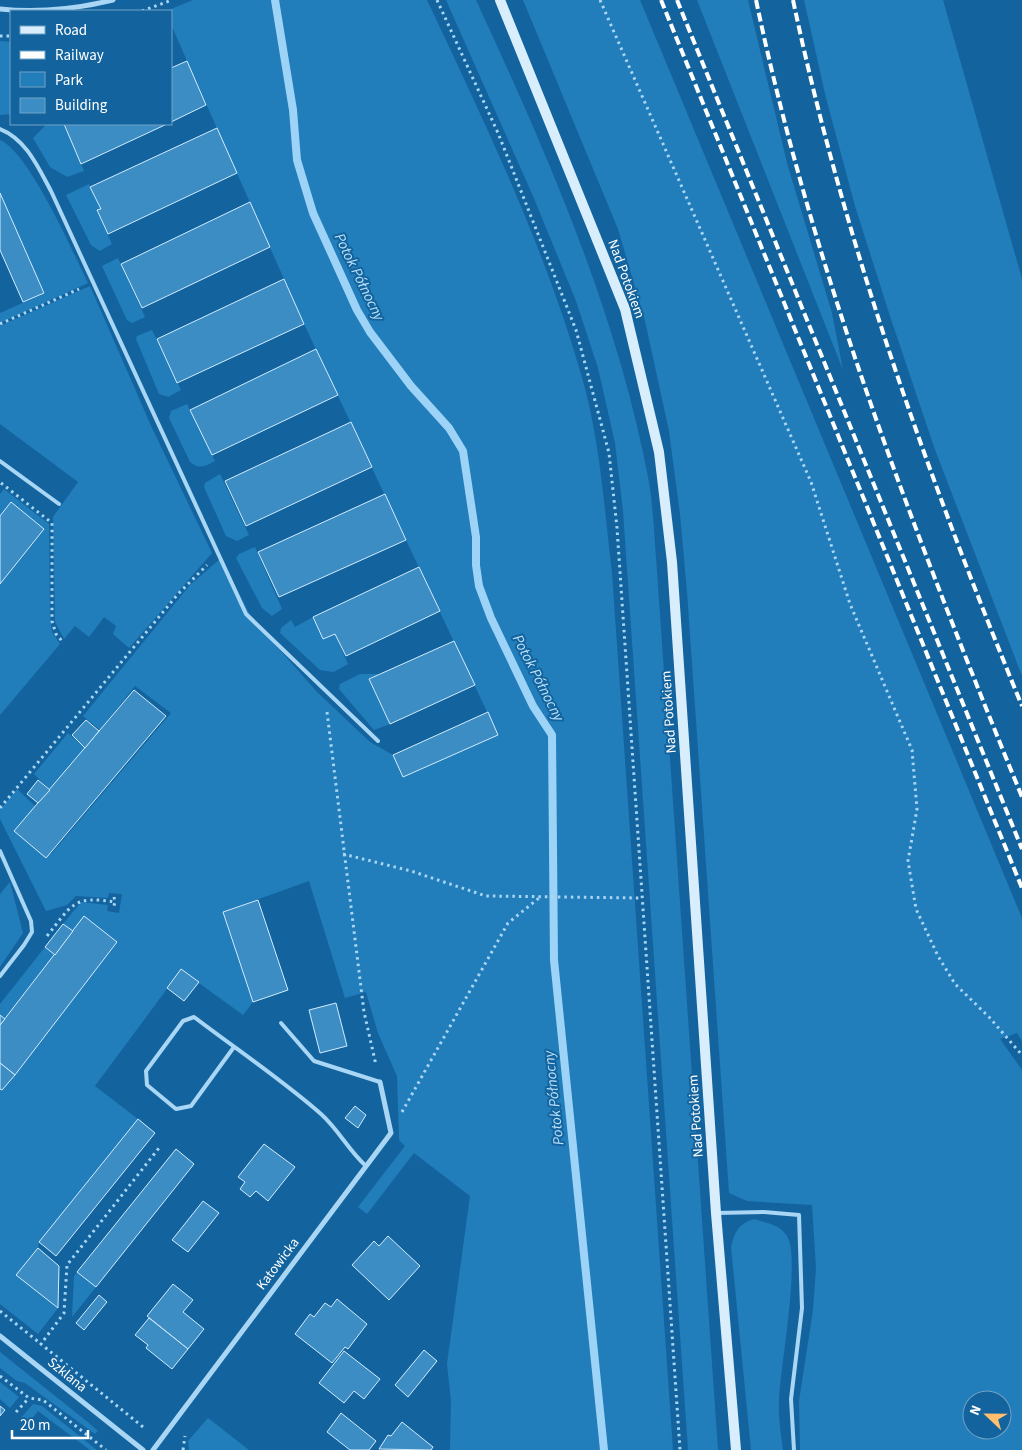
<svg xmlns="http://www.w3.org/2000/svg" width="1022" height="1450" font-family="'Source Sans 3',sans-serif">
<rect width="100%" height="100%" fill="#13649e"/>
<g fill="#227dbb" fill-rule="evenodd">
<path d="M193 0H427C484 121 544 245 581 374 600 438 604 507 612 573L673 1450H450L451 1401 447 1364 470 1196 414 1153 367 1214 358 1207 405 1146 399 1140 397 1076 378 1033 366 992 345 998 309 881 223 912 253 1002 243 1015 181 970 95 1086 138 1119 39 1243 38 1248 59 1266 58 1308 38 1334 0 1304V1063L15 1074 117 942 73 931 63 924 81 902 108 905 107 911 119 913 122 894 109 893 108 898 76 896 67 905 46 911 0 819V810L17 789 35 806 18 827 51 854 171 713 135 686 100 730 83 716 190 585 221 558 251 617 317 692 370 742 393 755 403 777 498 735 304 324 187 61 171 24V11H166Z"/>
<path d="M446 0H476C548 156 617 312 649 482 653 506 654 532 656 557L718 1450H688L623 511 615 443 598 368 576 301 533 196Z"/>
<path d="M523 0H640L1022 918V1041L1017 1033 1000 1039 1022 1070V1450H800L799 1401 813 1310 816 1268 812 1205 747 1201 729 1193 687 592 680 514 669 431 645 321 618 229ZM972 1400H1002V1430H972Z"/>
<polygon points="697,0 748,0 787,163 832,313 843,370"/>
<polygon points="804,0 943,0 1022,279 1022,676 934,447 889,313 855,206 826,98"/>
<polygon points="0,41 11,42 11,114 0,115"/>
<polygon points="47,124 64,124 84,171 67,177 50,167 33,138"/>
<path d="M0 140C29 152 73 252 88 283L0 323V313L45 293 0 206Z"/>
<polygon points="89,184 101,209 97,211 112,244 100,251 91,245 66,195"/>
<polygon points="118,258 145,317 132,323 127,320 102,266"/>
<polygon points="90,286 152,428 212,553 129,648 113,634 116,626 104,617 89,637 75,626 64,639 55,622 53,517 78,482 0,424 0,326"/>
<polygon points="152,330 181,390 168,397 159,394 136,339 137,336"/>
<path d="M187 404 215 461C206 466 199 470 190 462L169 418 171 411Z"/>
<polygon points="220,474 249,535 237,541 226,536 204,487 205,483"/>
<polygon points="4,489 49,524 50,614 52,632 60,644 0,715 0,494"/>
<polygon points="255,547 282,609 272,616 262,608 236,558 239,554"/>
<polygon points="313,617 323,639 335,634 348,664 334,672 320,670 280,633 281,628 291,620 295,627"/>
<polygon points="360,674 380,674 369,680 390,724 374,730 339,689 340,684"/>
<polygon points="68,733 85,748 50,790 34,774"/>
<polygon points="10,882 23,933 0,967 0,894"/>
<polygon points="45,947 55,955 5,1019 0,1015 0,1004"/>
<path d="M754 1219C765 1223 780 1224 787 1236 801 1259 780 1368 779 1400 778 1417 781 1434 783 1450H751L731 1247C735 1232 738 1224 754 1219Z"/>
<polygon points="77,1272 96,1287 72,1317 74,1276"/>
<polygon points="0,1352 89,1423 98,1431 95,1434 25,1383 17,1381 0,1368"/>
<polygon points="0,1382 19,1397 10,1408 0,1399"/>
<polygon points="33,1404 42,1406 97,1450 90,1450 38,1411 28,1424 20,1419"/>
<polygon points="208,1418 249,1450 189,1450 188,1441"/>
</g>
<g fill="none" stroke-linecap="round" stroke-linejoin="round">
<polyline stroke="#9cd3f7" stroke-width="8" points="275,0 293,110 297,160 313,213 357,310 370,332 411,386 449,428 463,451 476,537 476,565 479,586 491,618 533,706 552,735 554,960 604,1450"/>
</g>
<g fill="#3c8dc4" stroke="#d2ecfd">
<polygon points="187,61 206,105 171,122 171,68"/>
<polygon points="64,124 167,124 81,164"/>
<polygon points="217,128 237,173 108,234 97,210 101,209 90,187"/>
<polygon points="0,193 44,293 23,302 0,250"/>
<polygon points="250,202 270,247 142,308 121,264"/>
<polygon points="284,279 304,324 177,383 157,339"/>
<polygon points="316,349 338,395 212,455 190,410"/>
<polygon points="351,422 372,467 246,526 225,481"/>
<polygon points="385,494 406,540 279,597 258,552"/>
<polygon points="11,502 44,529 0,584 0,516"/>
<polygon points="419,567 440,611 346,656 335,634 323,639 313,617"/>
<polygon points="454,641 475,685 390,724 369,679"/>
<polygon points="134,690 166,716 46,858 14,831"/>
<polygon points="488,712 498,735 403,777 393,755"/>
<polygon points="86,720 99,731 85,748 72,735"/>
<polygon points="38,780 50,790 38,803 27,794"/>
<polygon points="258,900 288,990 253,1002 223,912"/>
<polygon points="84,916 117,942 15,1075 0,1063 0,1025"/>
<polygon points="63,924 73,931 55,955 45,947"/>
<polygon points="181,969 199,982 184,1001 167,988"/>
<polygon points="336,1003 347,1046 320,1053 309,1010"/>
<polygon points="0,1015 5,1019 0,1025"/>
<polygon points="0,1063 15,1075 2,1090 0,1089"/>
<polygon points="355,1106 366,1115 358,1128 345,1118"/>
<polygon points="138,1119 155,1133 56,1256 39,1242"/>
<polygon points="264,1144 295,1167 268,1201 256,1191 250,1197 240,1189 245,1182 238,1177"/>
<polygon points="176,1149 194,1164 96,1287 77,1272"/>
<polygon points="203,1201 219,1213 188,1252 172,1240"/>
<polygon points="388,1236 420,1266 389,1300 352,1265 374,1241 379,1246"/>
<polygon points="38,1248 59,1266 58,1308 16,1275"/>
<polygon points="173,1284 193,1300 183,1312 204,1329 188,1349 147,1316"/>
<polygon points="99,1295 107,1302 84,1330 76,1323"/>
<polygon points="337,1299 367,1324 348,1349 345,1347 332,1363 295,1334 310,1314 314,1317 325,1303 331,1307"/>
<polygon points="149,1318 188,1349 172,1369 146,1348 148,1345 135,1335"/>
<polygon points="424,1350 437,1361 408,1397 395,1385"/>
<polygon points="344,1351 380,1379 364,1399 354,1391 344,1403 319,1383"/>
<polygon points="0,1406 5,1410 0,1416"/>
<polygon points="341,1413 376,1441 369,1450 350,1450 327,1432"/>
<polygon points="402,1422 433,1447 431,1450 379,1449 388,1435 391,1436"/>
</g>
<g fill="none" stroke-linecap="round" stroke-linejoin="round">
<g stroke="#a9d6f4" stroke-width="3" stroke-dasharray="2.5 4" stroke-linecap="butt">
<polyline points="437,0 498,133 576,330 609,453 617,528 680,1450"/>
<polyline points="600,0 811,482 850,604 912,750 917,809 908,861 916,909 938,956 955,984 989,1017 1022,1055"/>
<polyline points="142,11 172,0"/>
<polyline points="0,36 11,36"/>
<polyline points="0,324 79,289"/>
<polyline points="1,483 52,523 52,621 56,634 62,641"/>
<polyline points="327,712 364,1012 376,1065"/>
<polyline points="0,808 178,594 207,565"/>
<polyline points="343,854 411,871 486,896 641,898"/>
<polyline points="114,897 115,902"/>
<path d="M47 936C72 905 73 895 115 902L113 909"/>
<polyline points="402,1112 508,923 539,898"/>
<polyline points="0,1311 41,1344"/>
<polyline points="0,1376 29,1398 43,1400 106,1450"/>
<polyline points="16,1412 29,1398"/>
<polyline points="143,1427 41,1344 64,1313 67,1265 159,1148"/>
<polyline points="183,1450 185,1436"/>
</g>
<g stroke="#a9d6f4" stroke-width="4">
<path d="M0 129C26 139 38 167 51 191L246 614 378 741"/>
<polyline points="0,461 59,504"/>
<polyline points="0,851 31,921 32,932 24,945 0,976"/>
<polyline points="281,1023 314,1061 380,1082"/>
<path d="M234 1047 191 1106 176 1109 147 1085 146 1071 183 1021 194 1017C236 1049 281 1079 321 1114 338 1129 349 1151 366 1166"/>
<polyline points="716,1213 764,1212 799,1215 802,1308 791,1399 794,1450"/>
</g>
<g stroke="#a9d6f4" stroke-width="5">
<path d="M0 9C38 13 76 9 113 0"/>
<polyline points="0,1336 143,1450"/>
<polyline points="153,1450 391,1133 380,1082"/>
</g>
<polyline stroke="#d9eefd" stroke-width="10" points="500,0 625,309 659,452 672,562 716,1213 736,1450"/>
<g stroke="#fff" stroke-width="4" stroke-dasharray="9 4" stroke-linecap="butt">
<polyline points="661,0 1022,888"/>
<polyline points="677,0 1022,849"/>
<path d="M756 0C814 276 916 537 1022 797"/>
<path d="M793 0C844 242 928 477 1022 706"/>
</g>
</g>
<g text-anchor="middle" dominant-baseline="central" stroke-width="4" stroke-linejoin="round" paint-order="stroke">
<g font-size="14" fill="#fff" stroke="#13649e">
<text transform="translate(626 279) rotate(70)">Nad Potokiem</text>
<text transform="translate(669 712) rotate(-94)">Nad Potokiem</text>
<text transform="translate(696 1116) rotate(-94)">Nad Potokiem</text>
<text transform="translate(278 1264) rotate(-53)">Katowicka</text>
<text transform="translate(67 1375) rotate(39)">Szklana</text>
</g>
<g font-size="15" font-style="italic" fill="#bae1fa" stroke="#13649e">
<text transform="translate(359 277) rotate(64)">Potok Północny</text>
<text transform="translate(538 678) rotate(63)">Potok Północny</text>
<text transform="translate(554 1098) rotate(-96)">Potok Północny</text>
</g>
</g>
<rect x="10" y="10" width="162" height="115" fill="#13649e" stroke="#71a2c5"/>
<rect x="20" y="26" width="25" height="8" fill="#d9eefd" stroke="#71a2c5"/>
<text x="55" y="35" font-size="15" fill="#ffffff">Road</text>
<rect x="20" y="51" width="25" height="8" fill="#ffffff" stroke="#71a2c5"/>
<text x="55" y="60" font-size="15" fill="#ffffff">Railway</text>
<rect x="20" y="72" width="25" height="15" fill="#227dbb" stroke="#71a2c5"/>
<text x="55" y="85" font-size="15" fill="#ffffff">Park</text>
<rect x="20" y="98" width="25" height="15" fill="#3c8dc4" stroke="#71a2c5"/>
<text x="55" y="110" font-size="15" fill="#ffffff">Building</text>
<g transform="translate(987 1415) rotate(292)"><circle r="24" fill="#13649e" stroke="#71a2c5"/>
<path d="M0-4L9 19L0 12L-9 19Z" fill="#ffbf6c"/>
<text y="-8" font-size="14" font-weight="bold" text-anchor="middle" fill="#ffffff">N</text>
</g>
<path d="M12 1430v8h76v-8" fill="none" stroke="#ffffff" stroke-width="2.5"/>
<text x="20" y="1430" font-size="15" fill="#ffffff" stroke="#13649e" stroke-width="4" paint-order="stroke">20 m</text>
</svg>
